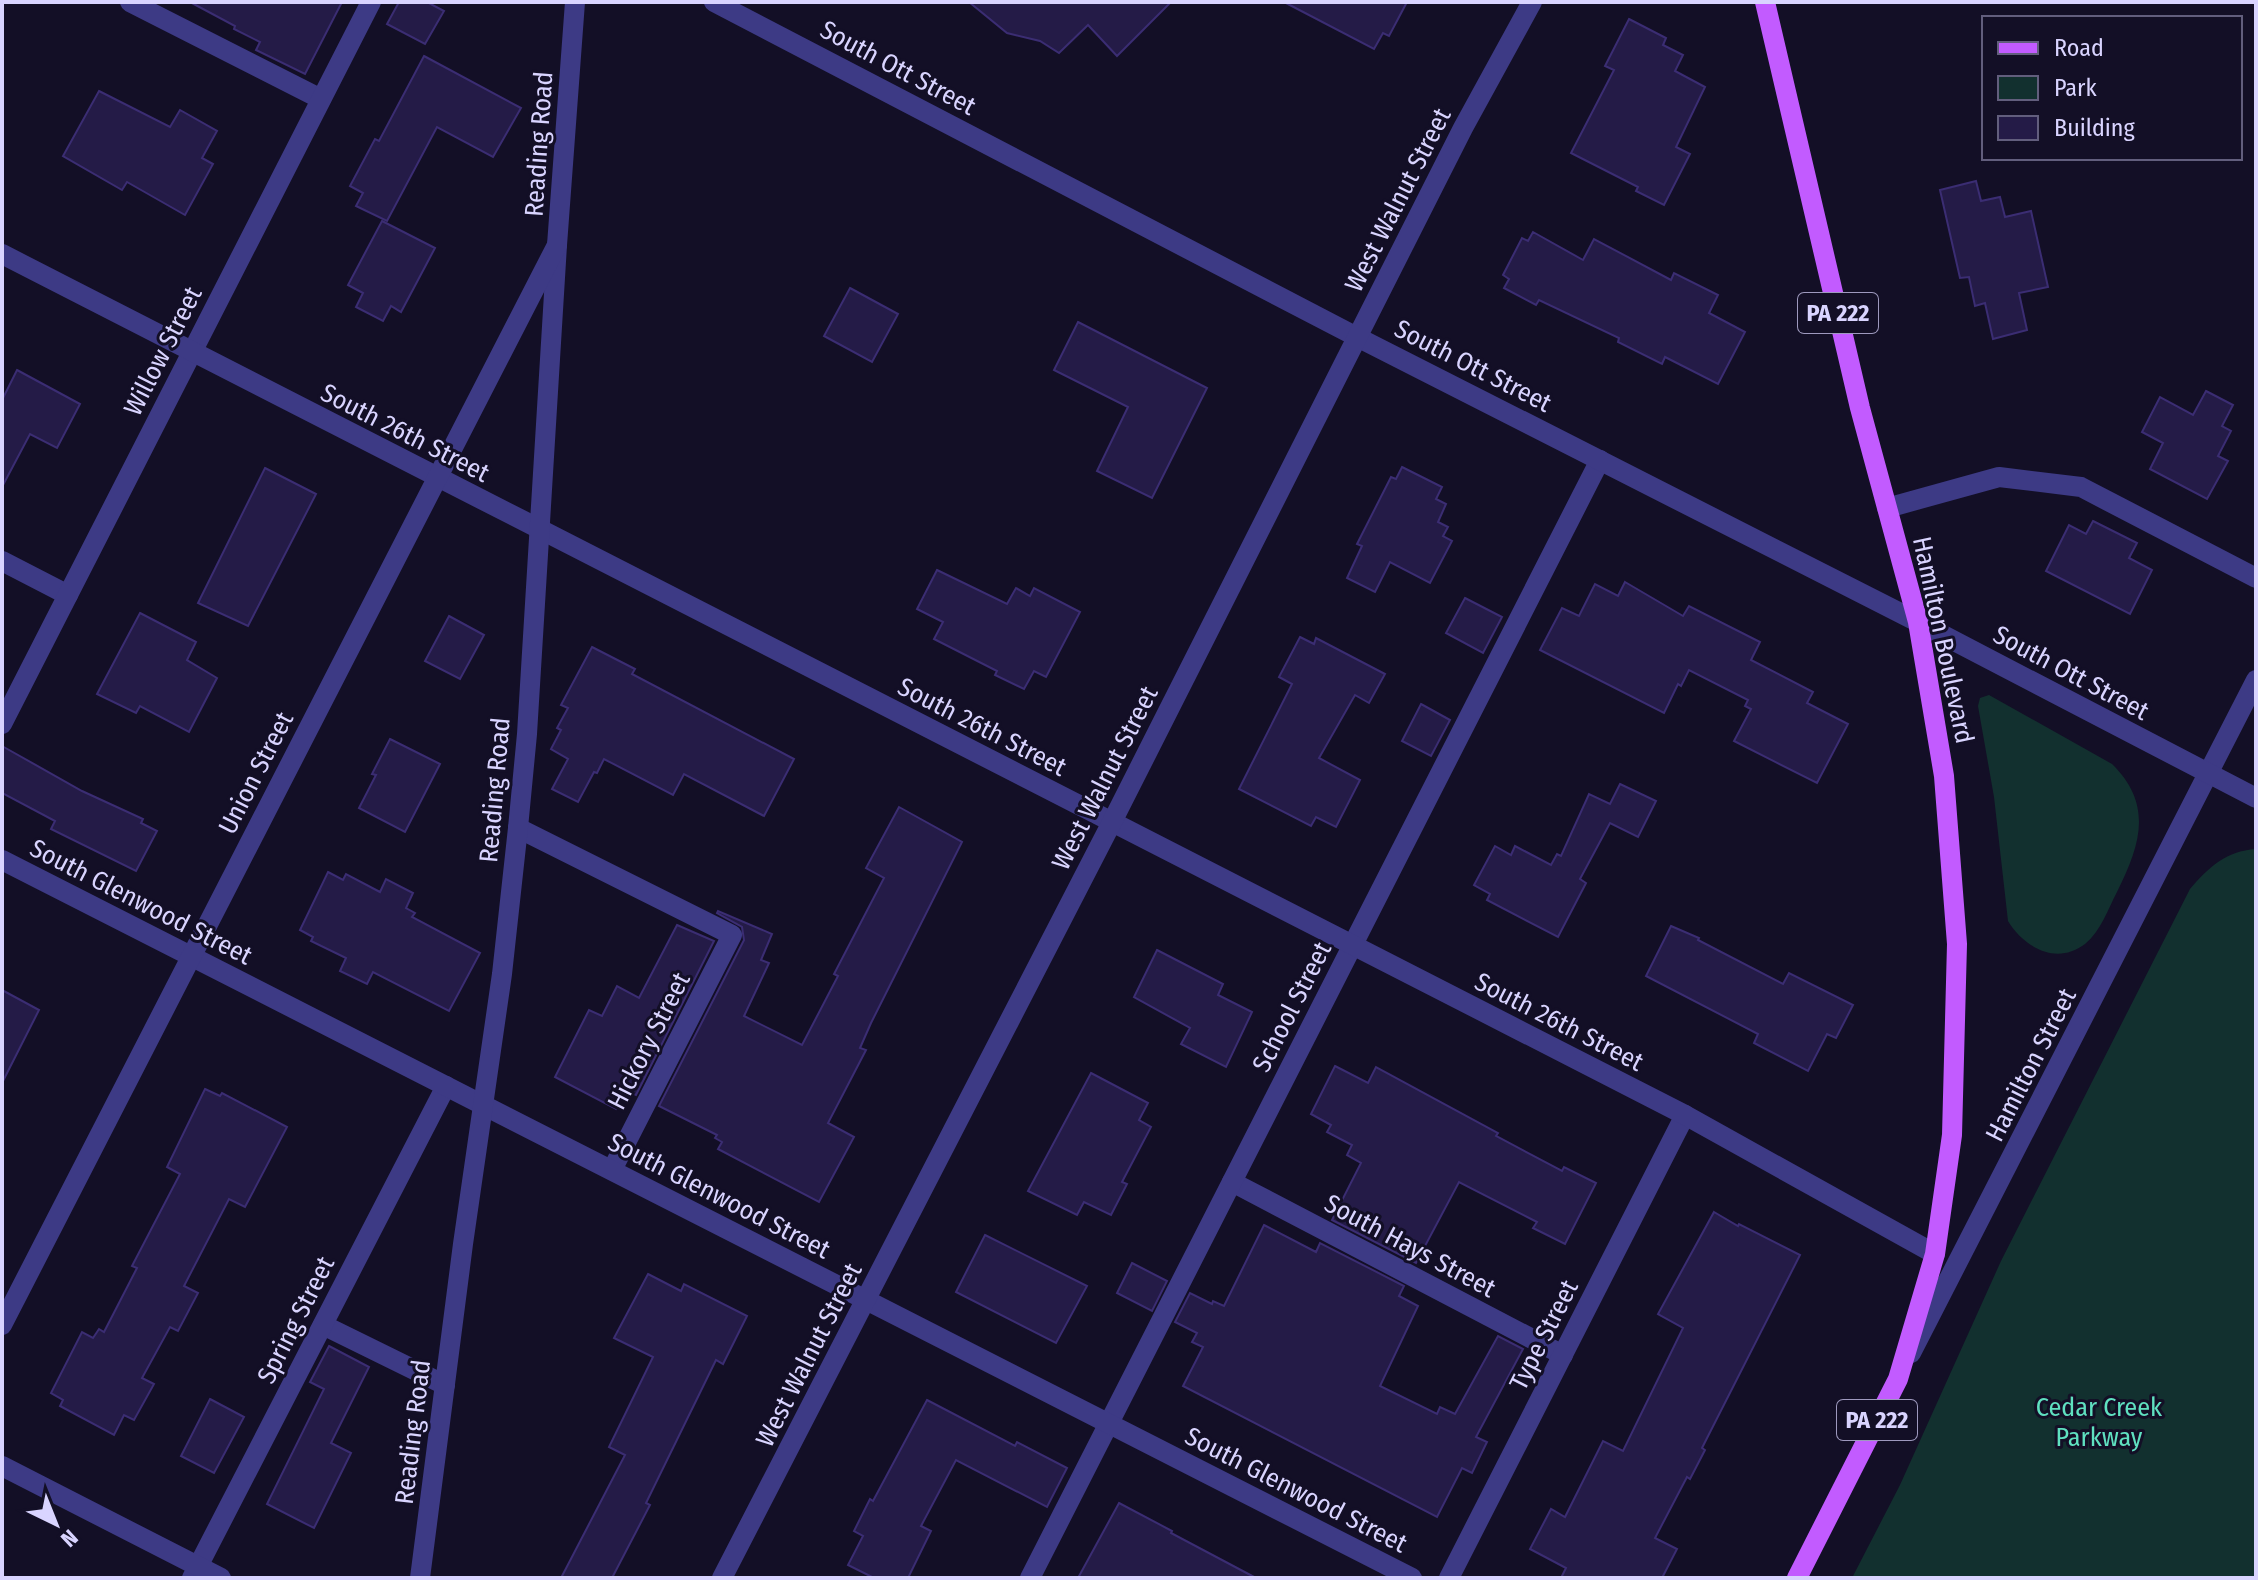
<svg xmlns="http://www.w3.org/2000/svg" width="2258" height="1580" font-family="'Fira Sans Condensed',sans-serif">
<rect width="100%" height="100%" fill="#130f26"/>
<g fill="#12302f">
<path d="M1989 695 2112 764C2154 805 2140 846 2117 892 2108 909 2101 931 2085 944 2056 966 2024 947 2008 921L1994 797 1978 706 1980 698Z"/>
<path d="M2256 849V1578H1852L1900 1485 2001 1261 2190 889C2209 867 2226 851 2256 849Z"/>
</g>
<g fill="#241b47" stroke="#3b2d73" stroke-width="2">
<polygon points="190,2 342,2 305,74 256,50 260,42 234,29 235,26"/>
<polygon points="399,2 427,2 444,11 425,44 387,24"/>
<polygon points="969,2 1171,2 1117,56 1088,25 1059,53 1040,41 1007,33"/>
<polygon points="1284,2 1407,2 1389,36 1383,33 1374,49"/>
<polygon points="1629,19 1666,38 1663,45 1683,55 1675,71 1705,87 1676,147 1690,154 1664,205 1636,191 1638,187 1571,153 1614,70 1605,66"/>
<polygon points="424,56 521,108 493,157 437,127 387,221 356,206 363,193 350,186 375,139 379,141"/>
<polygon points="99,91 170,127 180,110 217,131 202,158 213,164 185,215 127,182 122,190 63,156"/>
<polygon points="1976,181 1981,201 2000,197 2005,217 2031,211 2048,287 2019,293 2027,330 1993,339 1985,303 1975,306 1969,277 1960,278 1940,190"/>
<polygon points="382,221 435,248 401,312 391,306 383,321 356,307 363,293 348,285"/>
<polygon points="1533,232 1583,260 1594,239 1671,280 1674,273 1718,295 1709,313 1745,332 1718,384 1665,357 1662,364 1618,342 1619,338 1539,300 1536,305 1504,288 1509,279 1503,275 1522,238 1528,241"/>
<polygon points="850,288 898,314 872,362 824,336"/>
<polygon points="1078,322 1207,388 1152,498 1097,471 1128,407 1054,370"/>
<polygon points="17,370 80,404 57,448 30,434 2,487 2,400"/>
<polygon points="2206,391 2233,405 2222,426 2231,431 2218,456 2228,461 2207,499 2150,469 2163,443 2142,432 2160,397 2193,415"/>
<polygon points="1402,467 1442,487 1436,499 1446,504 1438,522 1448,527 1443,536 1452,541 1430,583 1390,562 1375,592 1347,578 1362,546 1357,544 1391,477 1396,479"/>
<polygon points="265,468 316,494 248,626 198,603"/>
<polygon points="2093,521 2137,543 2129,558 2152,570 2130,614 2046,571 2069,525 2086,534"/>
<polygon points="937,570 1007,604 1016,588 1030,596 1034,588 1080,612 1046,677 1034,671 1024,689 995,675 997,671 934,639 943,622 917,609"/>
<polygon points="1625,582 1683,616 1689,606 1760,642 1751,660 1813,692 1807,703 1848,724 1817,783 1734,741 1751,709 1745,706 1748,700 1689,670 1681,686 1678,684 1664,713 1540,650 1562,608 1579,616 1595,584 1618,596"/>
<polygon points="1465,598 1502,617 1483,653 1446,633"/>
<polygon points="140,613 196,642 187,660 217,678 189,732 140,706 136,713 97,694"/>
<polygon points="449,616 484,635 460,679 425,661"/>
<polygon points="1300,637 1314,644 1316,638 1385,674 1369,703 1355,695 1319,758 1360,780 1336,827 1316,817 1311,826 1239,789 1292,684 1279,677"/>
<polygon points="592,647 635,669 632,674 794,759 764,816 684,774 673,795 604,759 597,773 594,772 578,802 552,789 568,759 551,749 561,730 557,728 568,708 561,705"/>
<polygon points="1421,704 1450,720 1431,756 1402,741"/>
<polygon points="390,739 440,764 405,832 359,808 376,775 372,774"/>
<polygon points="2,746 82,791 143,819 141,823 157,831 136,871 51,829 55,821 2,793"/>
<polygon points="1620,784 1656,801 1638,837 1610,823 1580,879 1586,883 1558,937 1487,900 1490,894 1474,885 1495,846 1511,855 1515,846 1551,865 1557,854 1561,856 1589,794 1610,804"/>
<polygon points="899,807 962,842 871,1023 860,1048 866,1050 828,1123 854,1137 819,1202 718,1149 722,1142 715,1138 717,1135 659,1106 744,940 742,927 717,913 718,911 772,934 761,960 769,963 744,1016 802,1045 838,976 834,974 884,878 866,868"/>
<polygon points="328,872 343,880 346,874 380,892 386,879 413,893 406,908 415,913 412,917 480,953 449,1011 373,972 367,984 340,971 346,958 311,941 313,937 300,930"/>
<polygon points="677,925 714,941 636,1095 625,1090 616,1109 555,1077 589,1010 602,1016 617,986 639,998"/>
<polygon points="1671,926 1699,938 1698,940 1783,984 1789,973 1853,1005 1836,1038 1827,1034 1808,1071 1754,1043 1758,1034 1646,976"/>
<polygon points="1157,950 1223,984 1218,995 1252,1012 1226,1067 1181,1044 1190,1028 1134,997"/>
<polygon points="2,990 39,1010 2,1083"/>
<polygon points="1335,1066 1368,1083 1376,1067 1498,1133 1496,1136 1562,1171 1564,1167 1596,1183 1565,1244 1533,1228 1537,1222 1459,1182 1416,1263 1332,1220 1361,1163 1347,1155 1352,1145 1327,1132 1331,1125 1311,1114"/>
<polygon points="1091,1073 1148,1103 1139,1120 1151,1127 1122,1182 1127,1184 1111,1215 1084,1202 1077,1215 1028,1191"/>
<polygon points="205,1089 220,1096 222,1093 287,1127 245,1207 229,1199 184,1286 198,1293 178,1331 170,1327 142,1378 154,1384 134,1420 124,1415 114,1435 60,1406 63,1400 51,1393 82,1332 93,1338 99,1329 104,1332 137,1268 132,1266 180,1174 167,1167"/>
<polygon points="1714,1212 1738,1226 1739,1224 1800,1255 1702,1448 1705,1450 1690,1479 1687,1477 1655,1538 1677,1549 1662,1578 1561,1578 1566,1568 1530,1549 1551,1509 1565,1517 1603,1441 1623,1451 1683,1328 1658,1314"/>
<polygon points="1264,1225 1316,1252 1320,1243 1404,1286 1399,1296 1418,1306 1380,1386 1437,1414 1440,1407 1455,1414 1498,1336 1523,1349 1476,1437 1487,1442 1472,1473 1462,1468 1437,1517 1183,1386 1203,1347 1192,1342 1197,1333 1175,1322 1190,1293 1212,1304 1213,1301 1224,1306"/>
<polygon points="985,1235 1087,1286 1056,1343 956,1292"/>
<polygon points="1132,1263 1167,1281 1152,1311 1117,1293"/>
<polygon points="648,1274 681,1291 684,1284 747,1316 723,1364 716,1360 646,1503 650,1505 612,1578 561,1578 625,1455 609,1447 653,1357 614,1338"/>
<polygon points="329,1346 369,1367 331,1443 351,1453 314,1528 267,1504 324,1389 310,1382"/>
<polygon points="210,1399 244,1417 214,1473 181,1456"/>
<polygon points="927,1400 1015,1446 1017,1442 1067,1468 1047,1507 956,1460 921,1526 931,1531 908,1578 874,1578 848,1565 863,1536 854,1531 870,1499 873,1501"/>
<polygon points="1119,1503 1172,1531 1171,1533 1256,1578 1078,1578"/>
</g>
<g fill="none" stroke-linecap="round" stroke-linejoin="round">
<g stroke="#3d3a85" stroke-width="20">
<polyline points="130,2 321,99"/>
<polyline points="1887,508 1999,477 2081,487 2256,578"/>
<polyline points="2,561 68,595"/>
<polyline points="2,724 371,2"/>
<polyline points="518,828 732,935 612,1170"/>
<polyline points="1232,1182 1563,1355"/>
<polyline points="323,1325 445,1385"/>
<polyline points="192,1578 446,1086"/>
<polyline points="1030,1578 1600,460"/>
<polyline points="1449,1578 1685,1115"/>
</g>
<g stroke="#3d3a85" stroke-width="20">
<polyline points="2,254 1685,1115 1935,1254"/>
<polyline points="2,860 1412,1578"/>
<polyline points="1911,1353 2256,680"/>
<polyline points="2,1466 221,1578"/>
<polyline points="420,1578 463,1244 502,974 518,828 527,734 557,245"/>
</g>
<g stroke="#3d3a85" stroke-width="20">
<polyline points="714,2 1357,337 1918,622 2256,798"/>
<polyline points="2,1325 557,245 575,2"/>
<polyline points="722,1578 1112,822 1463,128 1532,2"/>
</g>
<polyline stroke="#c25bff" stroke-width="20" points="1765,2 1860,408 1918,622 1944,776 1957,944 1952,1135 1935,1254 1898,1379 1797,1578"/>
</g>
<g text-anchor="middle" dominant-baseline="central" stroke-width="6" stroke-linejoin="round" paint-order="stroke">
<g fill="#130f26" stroke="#9e99be" stroke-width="2">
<rect x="1798" y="293" width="80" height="40" rx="6"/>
<rect x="1837" y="1400" width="80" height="40" rx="6"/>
</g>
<g font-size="24" font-weight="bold" fill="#d9d4ff">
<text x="1838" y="313">PA 222</text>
<text x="1877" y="1420">PA 222</text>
</g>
<g font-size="26" fill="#d9d4ff" stroke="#130f26">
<text transform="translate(898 68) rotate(28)">South Ott Street</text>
<text transform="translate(539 144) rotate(-86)">Reading Road</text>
<text transform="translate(1398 200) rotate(-63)">West Walnut Street</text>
<text transform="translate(163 351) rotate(-63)">Willow Street</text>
<text transform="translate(1473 366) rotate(27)">South Ott Street</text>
<text transform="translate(405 433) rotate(27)">South 26th Street</text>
<text transform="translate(1943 640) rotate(78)">Hamilton Boulevard</text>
<text transform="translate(2071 673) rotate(28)">South Ott Street</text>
<text transform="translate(982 727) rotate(27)">South 26th Street</text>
<text transform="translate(256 773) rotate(-63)">Union Street</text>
<text transform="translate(1105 778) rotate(-63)">West Walnut Street</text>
<text transform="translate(495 790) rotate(-85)">Reading Road</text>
<text transform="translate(141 902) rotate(27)">South Glenwood Street</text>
<text transform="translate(1292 1007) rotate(-63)">School Street</text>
<text transform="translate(1559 1022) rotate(27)">South 26th Street</text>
<text transform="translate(649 1041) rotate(-63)">Hickory Street</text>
<text transform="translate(2031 1065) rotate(-63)">Hamilton Street</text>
<text transform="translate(719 1196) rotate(27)">South Glenwood Street</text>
<text transform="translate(1410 1246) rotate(28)">South Hays Street</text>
<text transform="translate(296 1320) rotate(-63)">Spring Street</text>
<text transform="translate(1544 1335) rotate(-63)">Type Street</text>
<text transform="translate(809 1355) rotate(-63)">West Walnut Street</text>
<text transform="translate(413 1432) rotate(-83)">Reading Road</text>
<text transform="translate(1296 1490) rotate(27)">South Glenwood Street</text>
</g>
<g font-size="26" fill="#5fe0c0" stroke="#130f26">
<text x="2099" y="1407">Cedar Creek<tspan x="2099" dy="30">Parkway</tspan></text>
</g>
</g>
<rect width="2258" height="1580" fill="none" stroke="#d9d4ff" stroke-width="8"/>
<rect x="1982" y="16" width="260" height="144" fill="#130f26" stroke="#625e7d" stroke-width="2"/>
<rect x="1998" y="42" width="40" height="12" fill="#c25bff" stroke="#625e7d" stroke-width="2"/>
<text x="2054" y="56" font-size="24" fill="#d9d4ff">Road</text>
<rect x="1998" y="76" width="40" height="24" fill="#12302f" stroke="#625e7d" stroke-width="2"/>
<text x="2054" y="96" font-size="24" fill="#d9d4ff">Park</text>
<rect x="1998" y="116" width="40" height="24" fill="#241b47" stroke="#625e7d" stroke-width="2"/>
<text x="2054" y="136" font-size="24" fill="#d9d4ff">Building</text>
<g transform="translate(56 1524) rotate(137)" stroke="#130f26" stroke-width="6" paint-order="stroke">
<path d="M0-6L14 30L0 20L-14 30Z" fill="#d9d4ff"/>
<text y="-12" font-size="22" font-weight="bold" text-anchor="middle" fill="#d9d4ff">N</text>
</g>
</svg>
